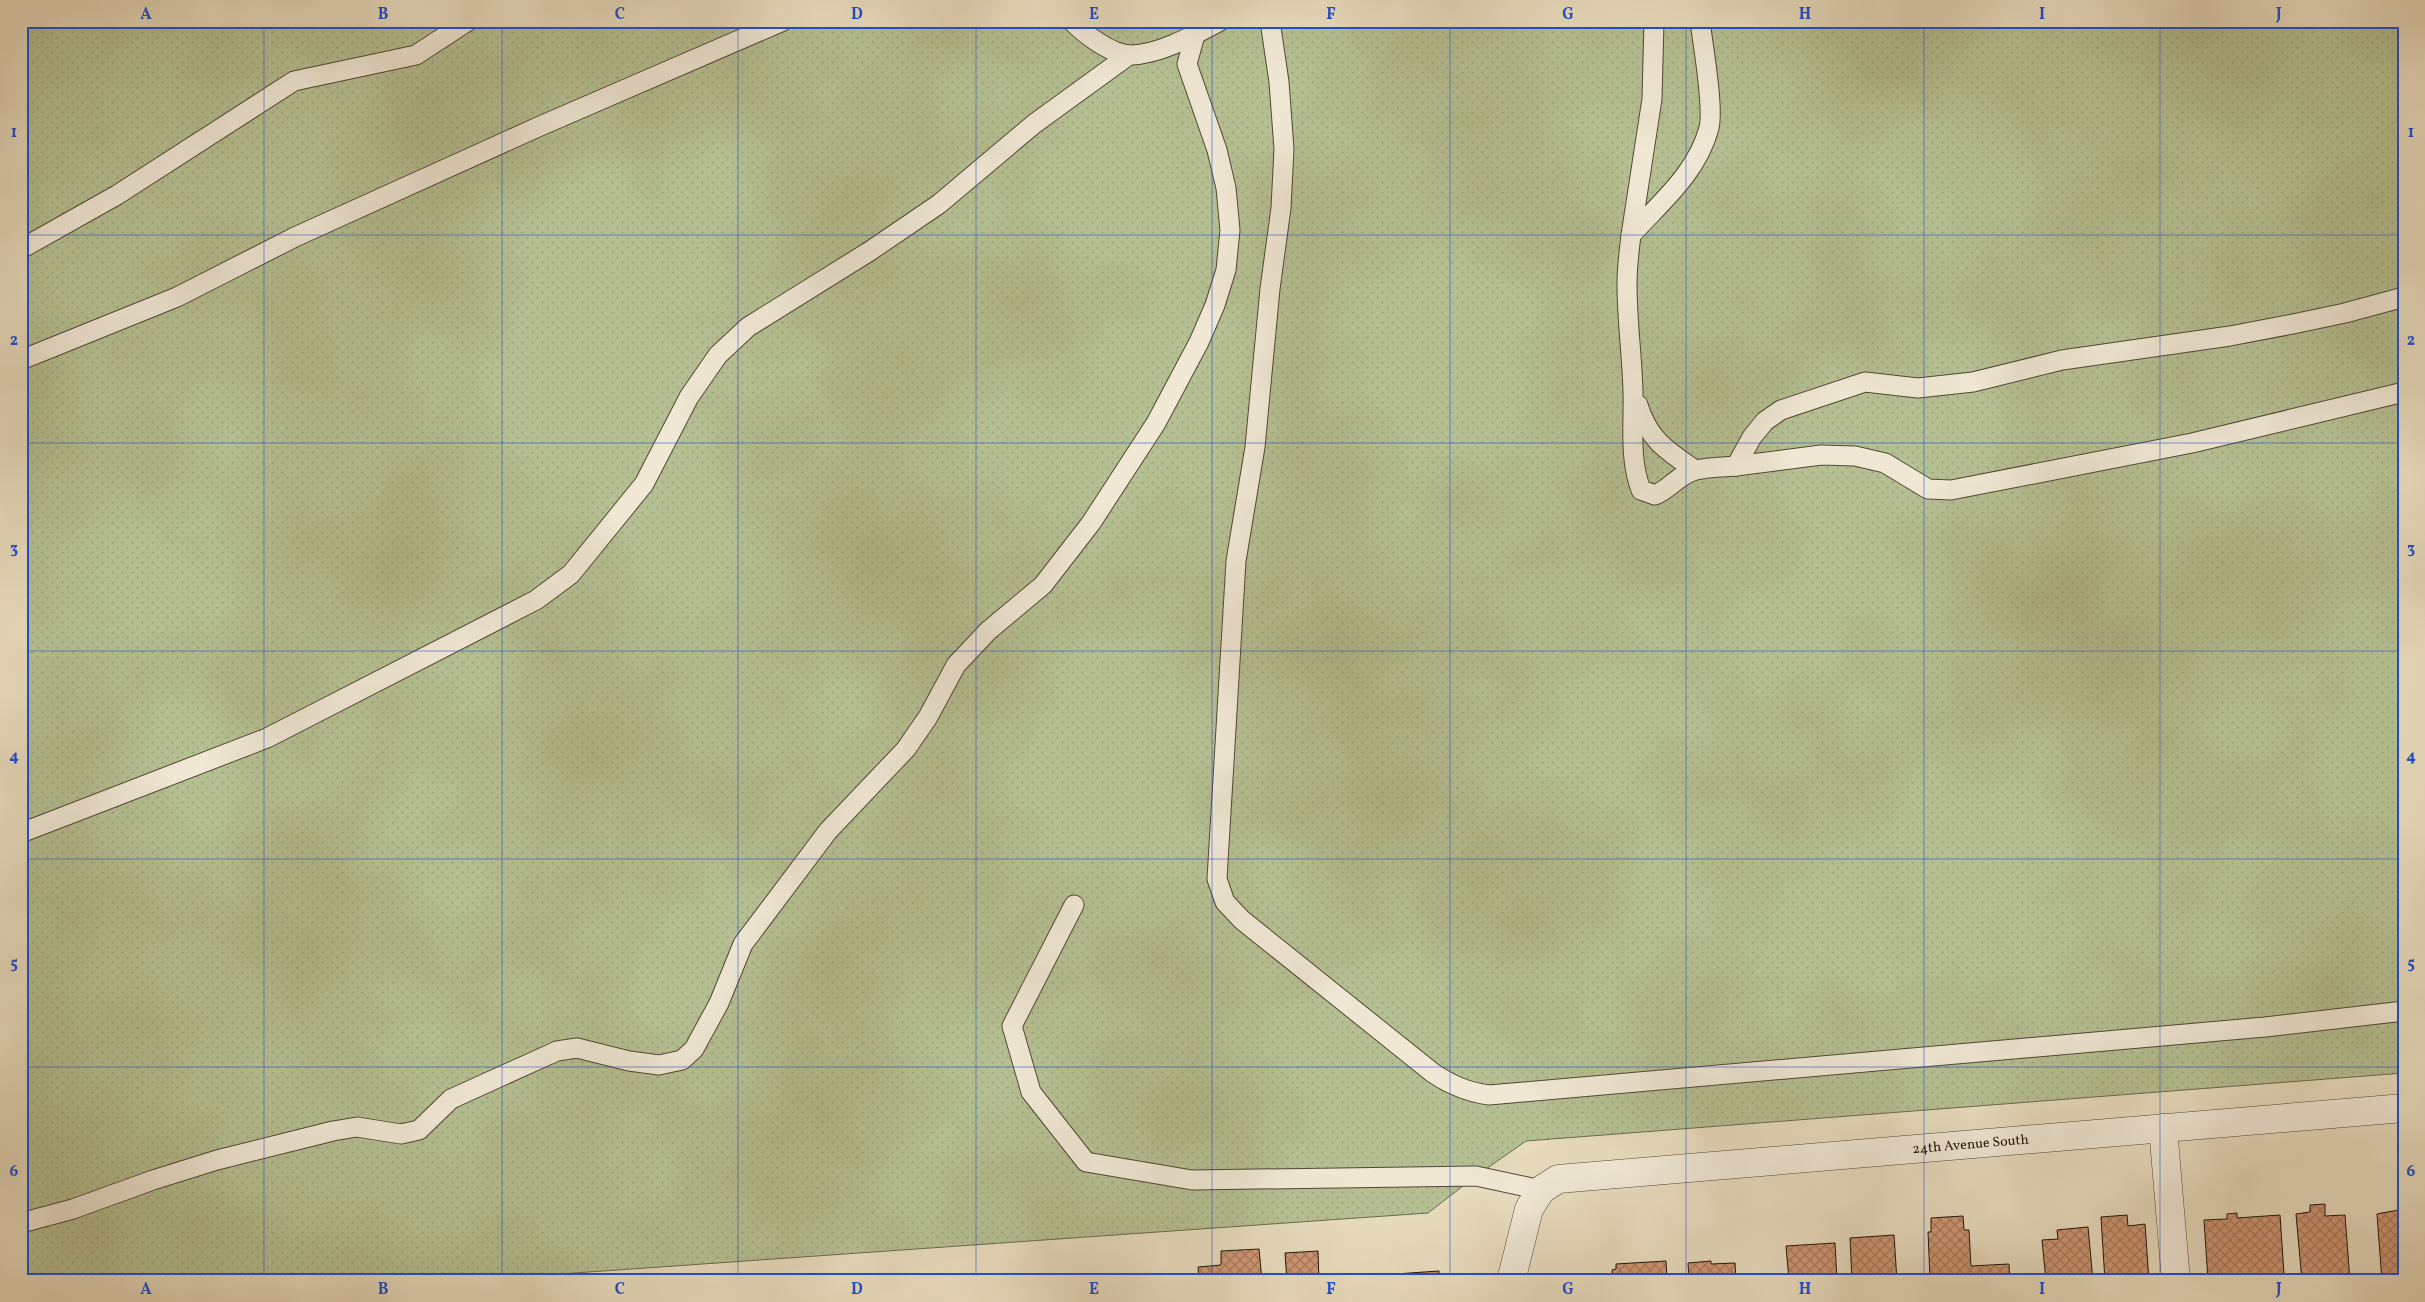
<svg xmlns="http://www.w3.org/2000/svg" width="2425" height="1302" font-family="Vollkorn,serif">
<defs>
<pattern id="grass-dots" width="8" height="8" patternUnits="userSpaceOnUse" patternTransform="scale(1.25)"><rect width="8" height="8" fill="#b5c092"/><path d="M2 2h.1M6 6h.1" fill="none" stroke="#9ba47d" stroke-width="1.8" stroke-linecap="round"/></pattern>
<pattern id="building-cross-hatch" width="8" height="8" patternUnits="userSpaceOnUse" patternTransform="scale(1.25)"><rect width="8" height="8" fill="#ce9773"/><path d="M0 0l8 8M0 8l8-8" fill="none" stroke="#a77a5d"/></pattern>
</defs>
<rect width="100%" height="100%" fill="#e8dcbe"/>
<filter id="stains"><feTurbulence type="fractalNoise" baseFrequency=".004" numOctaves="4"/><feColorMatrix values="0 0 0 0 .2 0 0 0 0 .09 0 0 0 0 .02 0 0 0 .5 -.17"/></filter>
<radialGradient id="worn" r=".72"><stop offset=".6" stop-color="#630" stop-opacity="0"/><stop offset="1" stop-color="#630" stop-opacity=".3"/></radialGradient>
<polygon fill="url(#grass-dots)" stroke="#6a6a4e" points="21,21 2404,21 2404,1073 1526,1141 1476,1176 1428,1213 461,1281 21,1281"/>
<g fill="url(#building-cross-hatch)" stroke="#1f1509">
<polygon points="2325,1204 2325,1216 2345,1215 2350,1281 2302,1281 2296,1214 2310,1212 2310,1205"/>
<polygon points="2404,1209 2404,1281 2382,1281 2377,1214"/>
<polygon points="2237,1213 2237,1218 2280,1215 2284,1274 2264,1275 2265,1281 2208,1280 2204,1220 2227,1219 2227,1214"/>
<polygon points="2127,1215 2128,1226 2145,1224 2149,1281 2105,1281 2101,1217"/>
<polygon points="1963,1216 1964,1230 1969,1230 1971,1266 2009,1264 2010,1281 1936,1281 1936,1277 1930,1278 1928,1232 1931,1232 1931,1218"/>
<polygon points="2088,1227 2093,1281 2046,1281 2042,1240 2058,1239 2057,1230"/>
<polygon points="1894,1235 1897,1281 1852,1281 1850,1238"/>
<polygon points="1835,1243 1837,1281 1789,1280 1786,1246"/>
<polygon points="1259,1249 1262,1281 1199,1281 1198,1267 1221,1265 1221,1251"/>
<polygon points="1318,1251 1319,1281 1287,1281 1285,1253"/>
<polygon points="1666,1261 1667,1281 1613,1281 1612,1270 1616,1269 1616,1264"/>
<polygon points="1711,1261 1711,1264 1735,1263 1736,1281 1689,1281 1688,1263"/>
<polygon points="1439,1271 1439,1281 1367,1281 1366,1276"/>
</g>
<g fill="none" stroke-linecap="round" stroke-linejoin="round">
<g stroke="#514736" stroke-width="21">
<g id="service">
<path d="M1072 21C1084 34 1112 55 1131 55 1161 54 1194 35 1220 21"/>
<path d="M1270 21 1279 82 1284 149 1281 208 1270 289 1255 447 1236 561 1217 879 1225 902 1242 920 1433 1073C1451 1085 1467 1092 1489 1095L2265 1027 2404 1011"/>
<path d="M1700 21C1703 46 1714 106 1709 128 1697 173 1661 202 1631 235 1629 251 1627 268 1627 284 1627 320 1632 356 1633 391 1634 424 1629 459 1641 490L1655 495C1670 489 1679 474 1696 470 1708 467 1723 467 1736 466L1752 437 1765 421 1781 410 1865 382 1918 388 1973 382 2062 360 2230 336 2293 324 2345 313 2404 297"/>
<polyline points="1631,235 1652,99 1654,21"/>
<polyline points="21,249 117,195 294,81 416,55 468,21"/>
<polyline points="21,360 177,297 295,237 538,127 783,21"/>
<path d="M1638 405C1649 440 1666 450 1695 470"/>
<polyline points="1736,466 1821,455 1855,456 1885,463 1928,489 1951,490 2192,443 2404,392"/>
<polyline points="21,833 267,738 536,600 571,574 644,484 689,397 718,355 748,327 870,251 939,204 1034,124 1129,55"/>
<polyline points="1074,905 1012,1026 1031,1092 1086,1162 1192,1180 1476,1176 1541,1190"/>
<polyline points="21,1223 73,1209 153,1180 217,1160 333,1131 357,1127 401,1134 419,1130 451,1099 557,1051 577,1048 629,1061 659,1065 682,1060 694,1049 719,1003 743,944 828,831 906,749 928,717 956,665 988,631 1043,585 1091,523 1156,423 1199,342 1215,305 1226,270 1230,230 1226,188 1217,150 1187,64 1195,35"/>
</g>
</g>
<g stroke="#514736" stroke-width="29">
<g id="minor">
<polyline points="2163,1128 2176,1281"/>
<path id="s1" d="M1511 1281 1529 1209 1541 1190 1558 1179 2404 1108"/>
</g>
</g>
<use href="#service" stroke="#f0e8d5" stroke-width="19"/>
<use href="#minor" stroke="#f0e8d5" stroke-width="28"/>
</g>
<path fill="none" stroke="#1d4ed8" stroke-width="1" stroke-opacity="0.55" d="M264 21V1281M502 21V1281M738 21V1281M976 21V1281M1212 21V1281M1450 21V1281M1686 21V1281M1924 21V1281M2160 21V1281M21 235H2404M21 443H2404M21 651H2404M21 859H2404M21 1067H2404"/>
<g text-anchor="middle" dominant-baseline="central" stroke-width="4" stroke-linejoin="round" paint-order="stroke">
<g font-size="14" fill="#1f1509" stroke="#f0e8d5">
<text stroke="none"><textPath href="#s1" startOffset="531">24th Avenue South</textPath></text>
</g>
</g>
<rect width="2425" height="1302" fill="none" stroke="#e8dcbe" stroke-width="55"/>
<rect x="28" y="28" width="2370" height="1246" fill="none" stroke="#1d4ed8" stroke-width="2"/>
<g font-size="16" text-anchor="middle" font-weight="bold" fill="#1d4ed8">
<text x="146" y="19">A</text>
<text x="383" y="19">B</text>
<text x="620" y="19">C</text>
<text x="857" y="19">D</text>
<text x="1094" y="19">E</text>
<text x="1331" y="19">F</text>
<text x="1568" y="19">G</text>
<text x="1805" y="19">H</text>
<text x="2042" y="19">I</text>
<text x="2279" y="19">J</text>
<text x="14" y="137">1</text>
<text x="2411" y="137">1</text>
<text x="14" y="345">2</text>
<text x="2411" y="345">2</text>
<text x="14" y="553">3</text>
<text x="2411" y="553">3</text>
<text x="14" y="761">4</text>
<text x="2411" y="761">4</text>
<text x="14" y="968">5</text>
<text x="2411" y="968">5</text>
<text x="14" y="1176">6</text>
<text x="2411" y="1176">6</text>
<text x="146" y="1294">A</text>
<text x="383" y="1294">B</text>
<text x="620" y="1294">C</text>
<text x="857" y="1294">D</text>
<text x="1094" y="1294">E</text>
<text x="1331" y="1294">F</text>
<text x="1568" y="1294">G</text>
<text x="1805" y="1294">H</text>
<text x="2042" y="1294">I</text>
<text x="2279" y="1294">J</text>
</g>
<rect width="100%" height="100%" filter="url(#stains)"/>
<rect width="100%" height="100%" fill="url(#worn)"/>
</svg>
